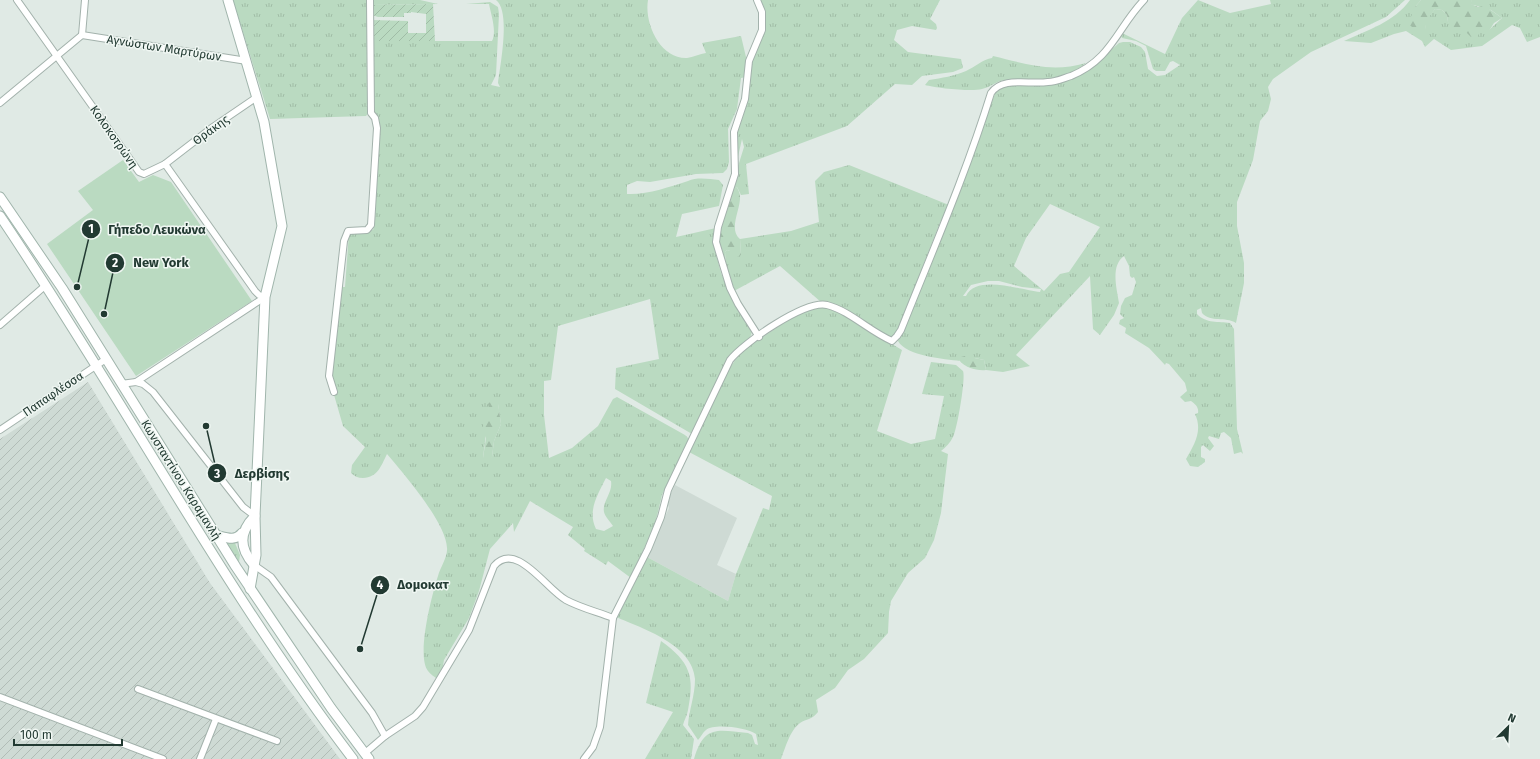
<svg xmlns="http://www.w3.org/2000/svg" width="1540" height="759" font-family="'Fira Sans',sans-serif">
<defs>
<pattern id="industrial-furrows" width="10" height="10" patternUnits="userSpaceOnUse"><rect width="10" height="10" fill="#cedad4"/><path d="M-1 1l2-2M0 10L10 0M9 11l2-2" fill="none" stroke="#b1bcb6"/></pattern>
<pattern id="grass-tufts" width="24" height="20" patternUnits="userSpaceOnUse"><rect width="24" height="20" fill="#badac1"/><path d="M3 7l-1-3M5 7V3M7 7l1-3M15 17l-1-3M17 17v-4M19 17l1-3" fill="none" stroke="#a0bca6"/></pattern>
<pattern id="forest-firs" width="22" height="20" patternUnits="userSpaceOnUse"><rect width="22" height="20" fill="#badac1"/><path d="M5 1l3.5 6h-7zM16 11l3.5 6h-7z" fill="#a0bca6"/></pattern>
<pattern id="garden-furrows" width="10" height="10" patternUnits="userSpaceOnUse"><rect width="10" height="10" fill="#badac1"/><path d="M-1 1l2-2M0 10L10 0M9 11l2-2" fill="none" stroke="#a0bca6"/></pattern>
</defs>
<rect width="100%" height="100%" fill="#e0eae5"/>
<polygon fill="#cedad4" points="675,485 737,518 717,565 736,574 728,601 647,557 669,508 667,502"/>
<polygon fill="url(#industrial-furrows)" points="88,382 210,583 340,759 0,759 0,439"/>
<g fill="url(#grass-tufts)" fill-rule="evenodd">
<polygon points="233,0 368,0 370,111 366,116 270,119"/>
<polygon points="372,0 420,0 438,4 372,5"/>
<path d="M496 0H648C644 23 660 59 687 58 693 57 700 54 706 53L702 43 741 36 746 57 749 56 746 77 741 78 737 109 728 129 729 162 727 169 723 173 696 174 650 182 637 181 627 185V194C647 195 669 187 688 181 697 177 709 179 719 180L723 185 719 206 682 214 676 237 716 228 714 246 721 273 732 299 752 329C752 338 747 341 741 346L692 434 615 389 616 368 659 359 650 299 558 326 551 380 544 381V415L549 458 572 448 598 426 613 399 617 397 685 435 689 439 662 495 655 524 631 578 608 561 606 565 584 551 585 549 568 535 573 527 530 501 514 532 513 523 490 549 479 591 469 618 444 660 442 671 437 679C435 677 430 674 428 671 416 656 432 594 438 576 440 568 448 556 447 548 446 522 403 473 387 454 381 466 378 477 363 478 358 478 354 476 351 473L352 465 365 447 343 426 330 381 340 287H345L349 233 373 230 375 224 377 117 375 113 372 41H492C497 31 491 15 489 4H466L490 2 498 7 499 14 496 75 491 85 500 87 498 83C500 66 511 11 496 0ZM498 404 501 424 494 441 492 457 483 458 489 408ZM606 478 611 481C613 493 602 501 604 512 605 517 610 521 613 526L604 531 596 529C587 511 598 494 606 478Z"/>
<polygon points="760,0 940,0 930,19 936,24 937,28 936,30 912,26 897,30 894,40 908,52 961,59 963,68 953,72 922,76 912,85 895,84 847,126 746,164 749,194 741,195 737,187 730,192 744,147 742,139 737,161 735,140 752,60 765,29 764,13"/>
<path d="M1198 0 1230 13 1271 4 1270 0H1405L1386 17 1311 52 1273 79 1268 87 1271 99 1268 111 1260 121 1253 160 1237 202V226L1244 263V283L1236 323C1225 316 1211 323 1202 313L1201 308 1197 310V314C1206 324 1219 321 1230 323L1234 329 1237 429 1243 454 1241 452 1234 454 1231 438 1224 432 1221 433 1219 439 1209 436 1208 438 1214 446 1210 451 1203 445 1201 447V457L1205 459V462L1198 467 1190 466 1186 459C1194 445 1203 431 1195 414L1198 413C1199 407 1195 404 1191 401L1185 402 1180 397 1187 391 1185 383 1169 364 1166 363 1165 365 1149 348 1125 333 1126 328 1119 324 1120 320 1124 318 1120 314 1121 306 1125 298 1132 295 1136 282 1134 277 1132 278 1130 276 1129 266 1124 256C1110 266 1117 289 1119 303L1114 315 1100 335 1093 329 1090 276 1016 355 1030 366 1003 372 986 370 984 360 975 358 959 360 960 361C945 359 906 356 898 341L956 199 996 91 1004 86 1050 84 1101 59 1119 43 1123 42H1130L1141 47 1145 52 1148 69 1157 76 1165 75 1180 65 1173 61 1170 62 1165 71H1156L1153 69 1146 46 1136 41 1122 38 1121 35 1122 33 1165 54 1182 18ZM1050 204 1100 227 1069 272 1060 274 1044 291 1014 266 1026 238ZM988 281H999L1022 287 1041 289 1040 292C1021 290 976 274 966 296H963L971 285Z"/>
<path d="M1410 0H1421L1415 7 1425 29 1426 20 1435 9 1442 10 1447 15 1448 22 1464 27 1489 30 1502 18 1491 10 1470 4 1472 0H1540V37L1527 42 1520 28 1512 25 1482 46 1451 50 1434 39 1425 47 1422 41 1406 31 1394 34 1371 43 1344 41C1368 30 1394 22 1410 0Z"/>
<path d="M993 56C1027 64 1051 73 1086 63 1053 89 1041 76 1005 80 996 81 991 87 982 89 972 92 936 88 925 85L929 80C942 78 954 76 966 71 975 67 983 59 992 58Z"/>
<polygon points="849,165 949,205 939,225 898,330 893,337 889,337 822,303 780,266 734,291 726,266 725,252 727,250 730,251 731,254 741,255 740,239 791,231 819,222 815,181 824,172"/>
<path d="M825 307 839 312 902 350 877 431 911 444 935 439 944 396 922 394 931 362 956 365 963 371C966 378 957 430 953 437 950 443 946 447 941 451L948 454 941 513 934 540 925 558 908 573 891 601 889 612 888 633 864 659 848 670 835 688 816 700 818 712C811 721 807 718 800 723 790 730 785 749 781 759H694C704 724 718 730 748 733L752 735 755 744 758 745 756 734C747 728 715 723 706 730 703 732 701 737 698 740L688 725C689 710 695 696 695 679 693 645 642 628 616 617L647 557 728 601 736 574 763 508 769 510 772 496 689 452 727 372 738 356 752 344 799 313 810 308Z"/>
<polygon points="225,540 235,543 240,555 239,562"/>
<path d="M661 641C690 662 695 676 688 710 687 716 684 720 683 725L694 739 691 759H645L673 712 646 703Z"/>
</g>
<g fill="url(#forest-firs)">
<polygon points="1421,0 1472,0 1471,4 1478,7 1485,6 1502,18 1494,23 1487,34 1480,29 1478,36 1471,37 1465,31 1464,27 1456,29 1448,22 1447,15 1442,10 1435,9 1427,20 1425,29 1415,29 1408,24 1415,7"/>
<path d="M737 187C738 190 740 193 740 196 741 209 728 229 740 239L741 255 733 259 730 256V251L727 250 725 252 726 266C724 260 720 253 718 246 716 235 727 191 737 187Z"/>
<path d="M965 356 984 360 986 370C977 371 965 368 959 360L961 357Z"/>
<path d="M491 401 498 403 501 424 494 441 492 457 487 461 483 458 486 438C481 430 483 416 489 408L488 404Z"/>
</g>
<polygon fill="url(#garden-furrows)" points="433,4 435,41 372,41 372,20 408,21 408,33 426,33 426,14 411,12 411,13 404,13 404,17 378,17 372,15 372,5"/>
<polygon fill="#badac1" points="123,160 139,182 153,175 171,182 252,301 136,376 47,244 93,210 78,191"/>
<g fill="none" stroke-linecap="round" stroke-linejoin="round">
<g stroke="#a3b2ac" stroke-width="8">
<g id="street">
<polyline points="17,0 139,172 144,174 165,164 255,291 259,295 265,297"/>
<polyline points="757,0 762,12 762,30 749,61 745,99 734,132 735,174 718,227 716,242 730,288 738,304 759,337"/>
<polyline points="82,35 247,61"/>
<polyline points="0,103 82,35 85,0"/>
<polyline points="165,164 213,127 257,97"/>
<polyline points="0,325 46,285"/>
<polyline points="136,382 143,384 153,392 243,507 255,516"/>
<polyline points="121,384 136,382 265,297"/>
<polyline points="334,392 329,376 344,241 348,231 367,230 371,225 377,128 375,118 371,113 370,0"/>
<polyline points="0,430 106,359"/>
<polyline points="254,565 271,577 372,713 385,736"/>
<polyline points="138,689 277,741"/>
<polyline points="0,697 163,759"/>
<path d="M365 753 385 736 415 716 423 707 469 630 494 566C516 540 546 589 566 600 581 608 598 612 613 618"/>
<polyline points="200,759 216,719"/>
<path d="M584 759 593 747 600 727 613 618 648 549 661 517 668 490 730 360C743 343 805 300 827 305 850 311 869 331 892 341L897 336 901 330C932 252 966 174 991 93 1003 76 1029 85 1048 82 1056 82 1064 78 1071 76 1112 59 1117 28 1144 0"/>
</g>
</g>
<g stroke="#a0b5ac" stroke-width="11">
<g id="secondary">
<polyline points="228,0 264,122 282,226 265,297 255,516 256,555 250,589"/>
<polyline points="0,197 62,288 236,567 331,708 369,759"/>
<path d="M0 216C121 395 222 587 353 759"/>
<path d="M215 535C225 537 235 542 242 533"/>
<path d="M254 565C239 548 239 532 255 516"/>
</g>
</g>
<use href="#street" stroke="#fff" stroke-width="6"/>
<use href="#secondary" stroke="#fff" stroke-width="9"/>
</g>
<g text-anchor="middle" dominant-baseline="central" stroke-width="3" stroke-linejoin="round" paint-order="stroke">
<g font-size="12" fill="#223a32" stroke="#f0f7f3">
<text transform="translate(164 48) rotate(9)">Αγνώστων Μαρτύρων</text>
<text transform="translate(211 130) rotate(-36)">Θράκης</text>
<text transform="translate(114 137) rotate(55)">Κολοκοτρώνη</text>
<text transform="translate(53 394) rotate(-34)">Παπαφλέσσα</text>
<text transform="translate(181 480) rotate(58)">Κωνσταντίνου Καραμανλή</text>
</g>
</g>
<path fill="none" stroke="#223a32" stroke-width="1.5" d="M77 287L91 229M104 314L115 263M206 426L217 473M360 649L380 585"/>
<g fill="#223a32" stroke="#f0f7f3" stroke-width="1.5">
<circle cx="77" cy="287" r="4"/>
<circle cx="104" cy="314" r="4"/>
<circle cx="206" cy="426" r="4"/>
<circle cx="360" cy="649" r="4"/>
<circle cx="91" cy="229" r="10"/>
<circle cx="115" cy="263" r="10"/>
<circle cx="217" cy="473" r="10"/>
<circle cx="380" cy="585" r="10"/>
</g>
<g font-size="12" text-anchor="middle" font-weight="bold" fill="#fff">
<text x="91" y="233">1</text>
<text x="115" y="267">2</text>
<text x="217" y="478">3</text>
<text x="380" y="589">4</text>
</g>
<g font-size="13" text-anchor="middle" font-weight="bold" fill="#223a32" stroke="#f0f7f3" stroke-width="3" stroke-linejoin="round" paint-order="stroke">
<text x="157" y="234">Γήπεδο Λευκώνα</text>
<text x="161" y="267">New York</text>
<text x="262" y="478">Δερβίσης</text>
<text x="423" y="589">Δομοκατ</text>
</g>
<g transform="translate(1508 727) rotate(24)" stroke="#f0f7f3" stroke-width="3" paint-order="stroke">
<path d="M0-3L7 15L0 10L-7 15Z" fill="#223a32"/>
<text y="-6" font-size="11" font-weight="bold" text-anchor="middle" fill="#223a32">N</text>
</g>
<path d="M14 739v6h108v-6" fill="none" stroke="#223a32" stroke-width="2"/>
<text x="20" y="739" font-size="12" fill="#223a32" stroke="#f0f7f3" stroke-width="3" paint-order="stroke">100 m</text>
</svg>
